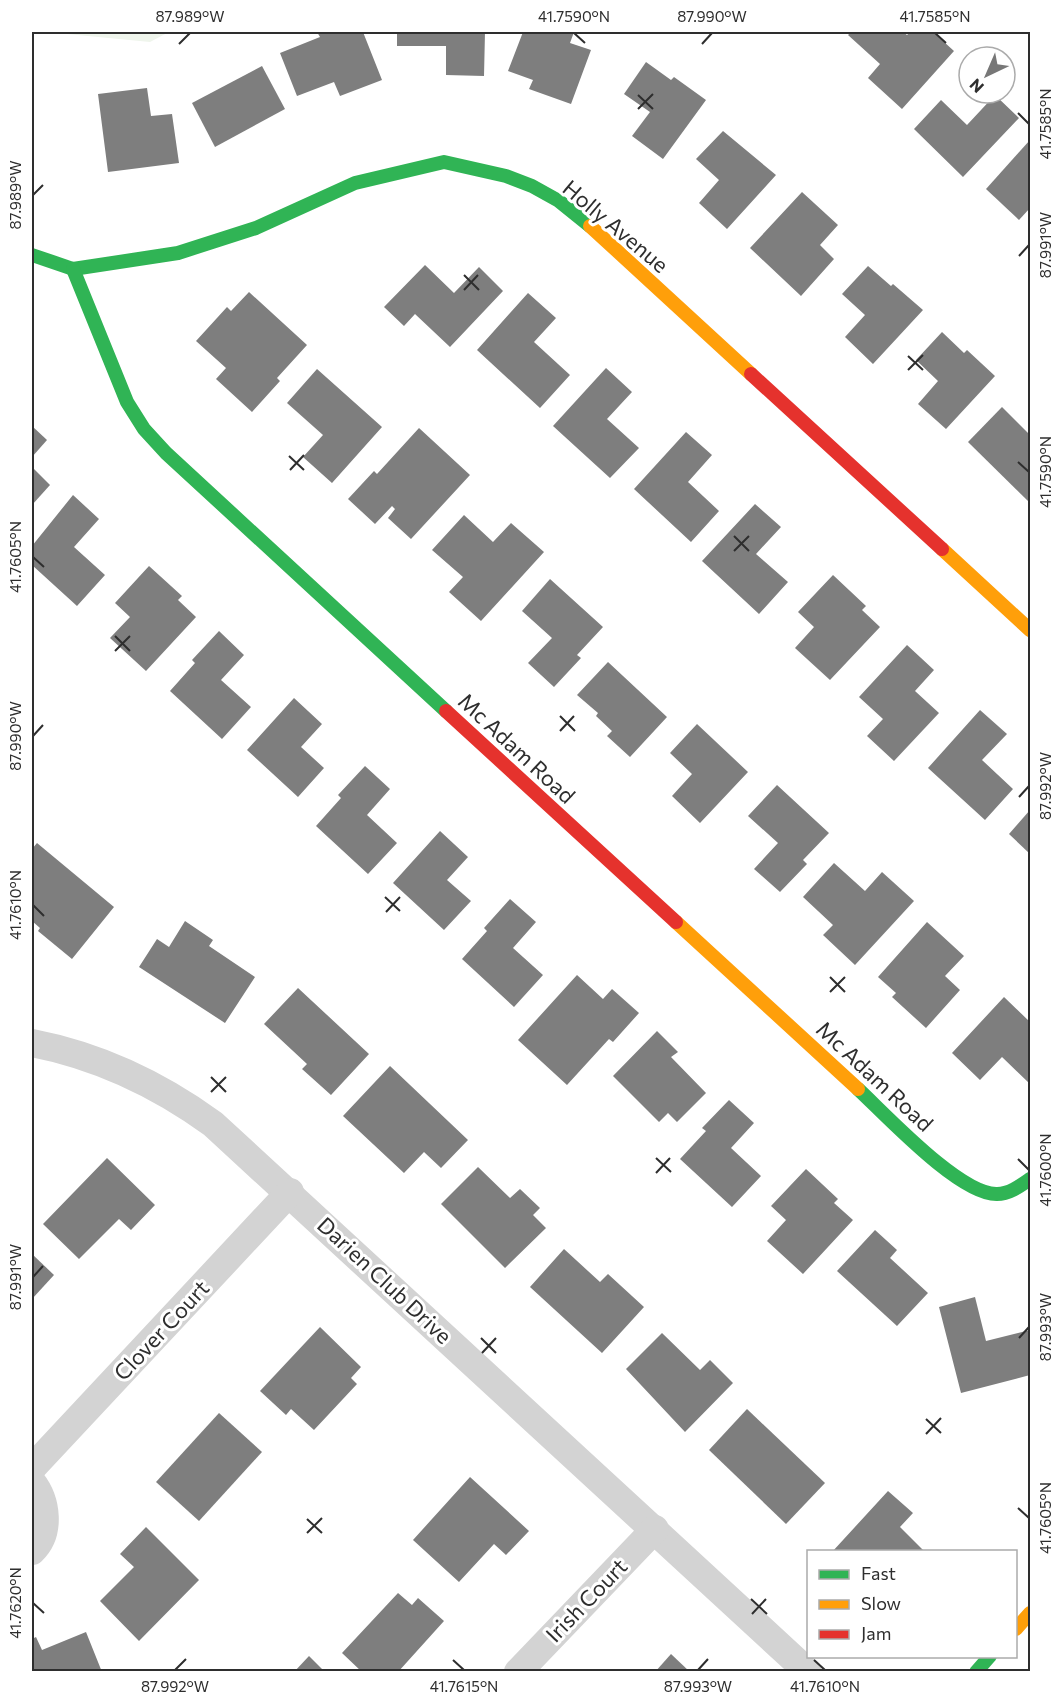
<svg xmlns="http://www.w3.org/2000/svg" width="1062" height="1703" font-family="Commissioner,sans-serif">
<rect width="100%" height="100%" fill="#fff"/>
<polygon fill="#eff5ec" points="62,32 169,32 150,42 67,34"/>
<g fill="#7e7e7e">
<polygon points="317,32 363,32 382,80 340,96 334,82 297,96 280,53 320,37"/>
<polygon points="397,32 485,32 484,76 446,75 446,46 397,46"/>
<polygon points="523,32 574,32 570,43 591,50 571,104 529,89 533,80 508,71"/>
<polygon points="851,32 903,32 907,35 910,32 933,32 954,51 902,109 868,78 880,64 848,35"/>
<polygon points="646,62 671,80 674,77 706,100 663,159 632,136 650,112 624,94"/>
<polygon points="262,66 285,109 215,147 192,103"/>
<polygon points="147,88 151,116 172,114 179,163 108,172 98,94"/>
<polygon points="995,95 1019,118 963,177 914,129 941,100 967,125"/>
<polygon points="723,131 776,175 727,229 699,203 719,180 696,159"/>
<polygon points="1030,140 1030,208 1019,220 986,189"/>
<polygon points="802,192 838,225 820,245 834,259 801,296 750,248"/>
<polygon points="425,265 454,293 479,267 503,291 450,347 415,314 404,326 384,307"/>
<polygon points="868,266 891,286 893,284 923,310 873,364 845,337 865,315 842,294"/>
<polygon points="249,292 307,345 277,378 280,381 252,412 216,379 226,368 196,341 227,307 231,311"/>
<polygon points="528,293 556,318 534,342 570,375 540,408 477,350"/>
<polygon points="942,332 964,353 967,350 995,376 946,429 918,404 938,381 916,360"/>
<polygon points="606,368 632,392 607,419 639,448 610,478 553,426"/>
<polygon points="317,369 382,427 332,483 303,457 323,435 287,403"/>
<polygon points="1002,407 1030,435 1029,502 968,442"/>
<polygon points="32,426 47,440 32,457"/>
<polygon points="419,428 470,475 411,539 388,518 395,509 392,506 375,524 348,499 374,471 377,474"/>
<polygon points="686,432 712,455 688,482 719,511 691,542 634,489"/>
<polygon points="32,467 50,485 32,505"/>
<polygon points="73,495 99,519 74,547 105,575 77,606 32,565 32,546"/>
<polygon points="755,504 781,527 756,554 788,582 759,614 702,561"/>
<polygon points="464,515 493,542 511,523 544,552 481,621 449,592 463,577 432,550"/>
<polygon points="149,566 182,596 178,600 196,617 146,671 110,638 130,617 115,603"/>
<polygon points="833,575 866,606 862,610 880,627 830,680 795,648 814,627 798,612"/>
<polygon points="550,579 603,627 577,655 581,658 554,687 528,663 552,638 522,611"/>
<polygon points="219,631 244,655 221,680 251,707 222,739 170,691 195,663 192,660"/>
<polygon points="907,645 934,670 915,691 939,713 894,761 867,736 883,719 859,697"/>
<polygon points="608,662 667,717 630,757 607,736 612,731 596,716 598,713 577,695"/>
<polygon points="294,698 322,724 301,747 324,768 298,797 247,750"/>
<polygon points="980,710 1007,734 982,760 1013,789 985,820 928,768"/>
<polygon points="697,724 748,772 700,823 672,796 692,774 670,753"/>
<polygon points="365,766 390,789 367,815 397,843 368,874 316,826 341,798 338,795"/>
<polygon points="777,785 829,833 803,860 807,864 780,892 754,869 778,843 748,816"/>
<polygon points="1030,810 1030,854 1009,834"/>
<polygon points="440,831 468,857 447,880 471,901 444,930 393,883"/>
<polygon points="37,843 114,907 72,959 38,931 40,928 32,921 32,849"/>
<polygon points="834,863 865,891 882,872 914,901 855,965 823,935 833,925 803,897"/>
<polygon points="510,899 536,922 513,948 543,975 514,1007 462,959 487,931 484,928"/>
<polygon points="185,921 213,940 209,946 255,977 225,1023 139,967 157,939 169,947"/>
<polygon points="927,922 964,956 945,976 960,990 926,1028 892,997 896,993 878,977"/>
<polygon points="577,975 603,999 612,989 639,1013 613,1042 609,1039 567,1085 518,1040"/>
<polygon points="298,988 369,1054 331,1095 302,1069 307,1064 264,1024"/>
<polygon points="1004,997 1030,1022 1030,1084 1002,1057 980,1080 952,1053"/>
<polygon points="657,1031 678,1052 671,1057 706,1093 677,1122 668,1113 659,1122 613,1076"/>
<polygon points="390,1066 468,1140 441,1168 424,1152 404,1173 343,1116"/>
<polygon points="729,1100 754,1123 731,1148 761,1176 732,1207 680,1159 706,1131 702,1128"/>
<polygon points="107,1158 155,1205 131,1230 119,1219 79,1259 43,1224"/>
<polygon points="478,1167 510,1198 520,1189 540,1208 533,1215 546,1228 505,1268 441,1204"/>
<polygon points="806,1169 838,1199 834,1203 853,1220 803,1274 767,1241 786,1220 771,1206"/>
<polygon points="875,1230 897,1250 890,1258 928,1293 897,1326 837,1271"/>
<polygon points="564,1249 600,1282 608,1274 644,1307 602,1353 530,1287"/>
<polygon points="32,1254 54,1275 32,1299"/>
<polygon points="975,1297 986,1341 1030,1330 1030,1375 961,1393 939,1307"/>
<polygon points="320,1327 361,1367 351,1378 357,1384 314,1430 291,1409 286,1415 260,1391"/>
<polygon points="662,1333 700,1370 710,1360 733,1383 685,1432 626,1369"/>
<polygon points="747,1409 825,1483 786,1524 709,1450"/>
<polygon points="219,1413 262,1452 199,1521 156,1482"/>
<polygon points="470,1477 529,1531 506,1555 494,1544 459,1582 413,1540"/>
<polygon points="888,1491 913,1513 900,1527 925,1552 832,1552"/>
<polygon points="146,1527 199,1580 139,1641 100,1601 134,1567 120,1554"/>
<polygon points="398,1593 412,1605 418,1598 444,1621 398,1672 362,1672 342,1653"/>
<polygon points="86,1632 102,1672 32,1672 32,1639 36,1637 42,1650"/>
<polygon points="671,1654 690,1672 655,1672"/>
<polygon points="309,1656 325,1672 294,1672"/>
</g>
<g fill="none" stroke-linecap="round" stroke-linejoin="round">
<g stroke="#d3d3d3" stroke-width="28">
<path d="M32 1043C99 1056 158 1084 213 1124L808 1672"/>
<polyline points="32,1468 290,1192"/>
<path d="M32 1482C47 1501 51 1533 32 1551"/>
<polyline points="518,1672 655,1529"/>
</g>
<g stroke="#30b455" stroke-width="14">
<polyline points="32,255 73,269 178,253 256,228 355,183 444,162 506,176 532,186 559,201 590,226"/>
<polyline points="73,269 127,402 144,429 166,453 446,711"/>
<path d="M858 1089C886 1115 960 1195 997 1194 1009 1194 1020 1186 1030 1179"/>
<polyline points="976,1672 990,1656"/>
</g>
<g stroke="#ff9f0a" stroke-width="14">
<polyline points="590,226 751,374"/>
<polyline points="942,549 1030,630"/>
<polyline points="676,922 858,1089"/>
<polyline points="1016,1629 1030,1613"/>
</g>
<g stroke="#e5322d" stroke-width="14">
<polyline points="751,374 942,549"/>
<polyline points="446,711 676,922"/>
</g>
</g>
<path fill="none" stroke="#2e2e2e" stroke-width="2" d="M574 33 585 43M935 33 946 43M179 44 190 33M702 44 712 33M638 95 653 109M638 109 653 94M1018 113 1029 124M33 195 43 185M1019 256 1029 245M464 275 479 290M464 290 478 275M908 356 923 370M908 370 923 355M289 456 304 470M1018 462 1029 472M290 470 304 455M734 536 749 551M734 551 749 536M33 557 44 567M115 636 130 651M115 651 130 636M560 716 575 731M560 731 574 716M33 736 43 725M1019 797 1029 786M385 897 400 911M33 905 44 916M386 912 400 897M830 977 845 992M830 992 845 977M211 1077 226 1092M211 1092 226 1077M656 1158 671 1172M1018 1159 1029 1170M656 1173 670 1158M33 1277 43 1266M481 1338 496 1353M1019 1338 1029 1327M482 1353 496 1338M926 1419 941 1433M926 1434 941 1418M1018 1508 1029 1518M307 1519 322 1533M307 1533 322 1518M751 1599 767 1614M33 1603 44 1613M752 1614 766 1599M453 1660 464 1670M814 1660 825 1670M175 1670 186 1659M698 1670 708 1659"/>
<g text-anchor="middle" dominant-baseline="central" stroke-width="6" stroke-linejoin="round" paint-order="stroke">
<g font-size="22" fill="#2e2e2e" stroke="#fff">
<text transform="translate(616 226) rotate(40)">Holly Avenue</text>
<text transform="translate(517 748) rotate(43)">Mc Adam Road</text>
<text transform="translate(875 1076) rotate(43)">Mc Adam Road</text>
<text transform="translate(385 1280) rotate(43)">Darien Club Drive</text>
<text transform="translate(161 1330) rotate(-47)">Clover Court</text>
<text transform="translate(586 1600) rotate(-46)">Irish Court</text>
</g>
</g>
<rect width="1062" height="1703" fill="none" stroke="#ffffff" stroke-width="66"/>
<rect x="807" y="1550" width="210" height="108" fill="#ffffff" stroke="#ababab" stroke-width="1.5"/>
<rect x="819" y="1570" width="30" height="9" fill="#30b455" stroke="#ababab" stroke-width="1.5"/>
<text x="861" y="1580" font-size="18" fill="#2e2e2e">Fast</text>
<rect x="819" y="1600" width="30" height="9" fill="#ff9f0a" stroke="#ababab" stroke-width="1.5"/>
<text x="861" y="1610" font-size="18" fill="#2e2e2e">Slow</text>
<rect x="819" y="1630" width="30" height="9" fill="#e5322d" stroke="#ababab" stroke-width="1.5"/>
<text x="861" y="1640" font-size="18" fill="#2e2e2e">Jam</text>
<g transform="translate(987 75) rotate(224)"><circle r="28" fill="#ffffff" stroke="#ababab" stroke-width="1.5"/>
<path d="M0-4.5L10 22L0 15L-10 22Z" fill="#777777"/>
<text y="-9" font-size="16" font-weight="bold" text-anchor="middle" fill="#2e2e2e">N</text>
</g>
<rect x="33" y="33" width="996" height="1637" fill="none" stroke="#2e2e2e" stroke-width="2"/>
<g font-size="15" text-anchor="middle" fill="#2e2e2e">
<text x="190" y="22">87.989°W</text>
<text x="574" y="22">41.7590°N</text>
<text x="712" y="22">87.990°W</text>
<text x="935" y="22">41.7585°N</text>
<text transform="translate(1046 124) rotate(-90)" y="5">41.7585°N</text>
<text transform="translate(16 195) rotate(-90)" y="5">87.989°W</text>
<text transform="translate(1046 245) rotate(-90)" y="5">87.991°W</text>
<text transform="translate(1046 472) rotate(-90)" y="5">41.7590°N</text>
<text transform="translate(16 557) rotate(-90)" y="5">41.7605°N</text>
<text transform="translate(16 736) rotate(-90)" y="5">87.990°W</text>
<text transform="translate(1046 786) rotate(-90)" y="5">87.992°W</text>
<text transform="translate(16 905) rotate(-90)" y="5">41.7610°N</text>
<text transform="translate(1046 1170) rotate(-90)" y="5">41.7600°N</text>
<text transform="translate(16 1277) rotate(-90)" y="5">87.991°W</text>
<text transform="translate(1046 1327) rotate(-90)" y="5">87.993°W</text>
<text transform="translate(1046 1518) rotate(-90)" y="5">41.7605°N</text>
<text transform="translate(16 1603) rotate(-90)" y="5">41.7620°N</text>
<text x="175" y="1692">87.992°W</text>
<text x="464" y="1692">41.7615°N</text>
<text x="698" y="1692">87.993°W</text>
<text x="825" y="1692">41.7610°N</text>
</g>
</svg>
